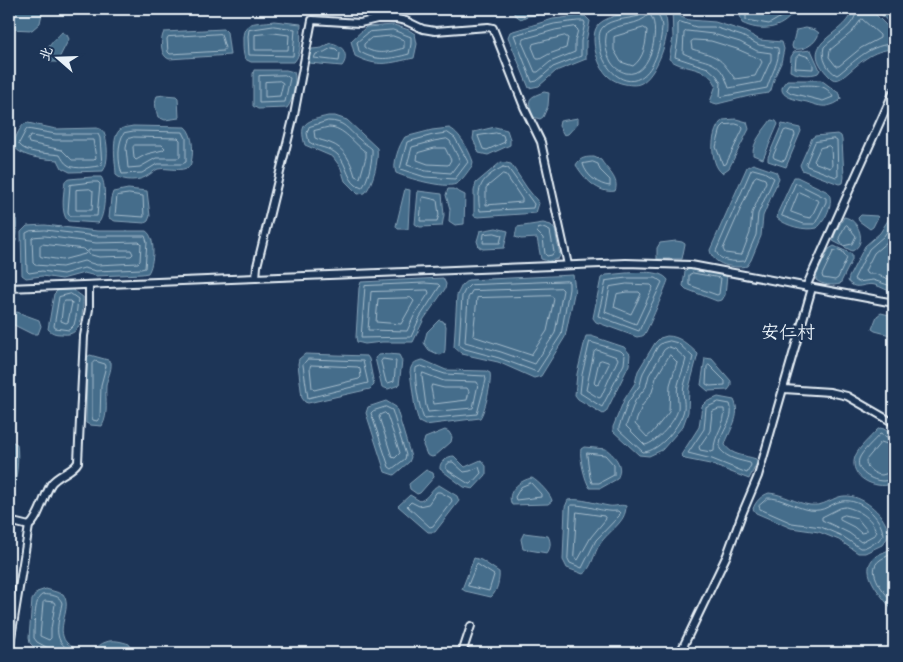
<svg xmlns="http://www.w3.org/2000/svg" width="903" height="662" font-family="'Shantell Sans','LXGW WenKai TC',sans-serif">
<rect width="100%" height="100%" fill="#1d3557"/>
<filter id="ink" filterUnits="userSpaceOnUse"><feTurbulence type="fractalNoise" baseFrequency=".02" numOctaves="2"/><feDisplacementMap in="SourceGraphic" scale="10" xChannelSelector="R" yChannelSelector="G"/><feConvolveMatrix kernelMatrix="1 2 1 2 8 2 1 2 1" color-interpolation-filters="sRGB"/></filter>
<g filter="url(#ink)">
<g fill="#446d8b" stroke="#86a2b7">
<polygon points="9,9 43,9 40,23 32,30 9,29"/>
<polygon points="514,9 540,9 538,15 527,16 521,19 514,14"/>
<path d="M646 9C650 9 658 7 661 10 677 23 658 73 643 82 638 86 631 85 625 84 619 83 612 80 608 76 597 66 588 35 599 24 608 15 634 12 646 9Z"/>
<path d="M672 9 681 17 689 20 715 22 744 31 760 40 782 42 784 49 781 63 775 76 771 90 769 93 749 96 717 104 710 102 716 85C707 65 684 71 669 59L673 38Z"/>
<path d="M741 9H791L793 13C781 30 760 32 742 23L740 15Z"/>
<path d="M852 9H869L872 11 894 33V49C871 50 860 63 843 77 838 80 834 81 830 77 793 40 847 37 852 9Z"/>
<polygon points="876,9 894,9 894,28"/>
<polygon points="578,16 585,16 590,21 586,42 586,59 556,71 539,86 529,88 508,37 510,32 553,19"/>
<path d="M274 21 301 24C300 36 303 53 294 62H251L245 59C243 53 243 48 243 42 242 19 256 24 274 21Z"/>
<path d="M394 25 409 30 415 34 417 44 414 58C389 63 379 68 355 56L351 41 366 27Z"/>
<path d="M806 28 815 30 819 33C816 44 804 51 793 49L792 46 796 30Z"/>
<path d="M224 29 227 32 230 55 169 59C160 56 160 39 164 32Z"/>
<path d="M62 32 67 35 69 39 57 62H51C39 52 54 41 62 32Z"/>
<path d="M330 43C343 44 350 56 342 66L309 63 308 58 312 49 322 48Z"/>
<path d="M811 50 820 70 818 73C811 76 797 75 790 71L791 57 794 52Z"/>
<path d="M254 70H286L294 72C297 81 293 101 287 108L258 109 253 106V74Z"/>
<path d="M787 80H821L840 94 841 99C838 103 832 105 827 106 821 107 813 104 807 102 797 100 771 96 787 80Z"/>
<path d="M544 92 549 93 548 106 543 117 540 119 533 117C528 100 526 98 544 92Z"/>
<path d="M164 95 176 96 178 98 179 118 165 120 158 117C156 110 154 102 157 96Z"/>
<path d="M328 116H335L347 120 377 148C379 160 373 184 365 193L358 194 345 181 341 168 333 157 305 145C298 122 307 121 328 116Z"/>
<polygon points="578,118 578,123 568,134 564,135 559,126 560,121"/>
<path d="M736 119 747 122 749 129 729 168 722 173C709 163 710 129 723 120Z"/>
<path d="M771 120 776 121 778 124 763 159 753 155C752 142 764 130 771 120Z"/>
<path d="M28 123 56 129 97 128C100 129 102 129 104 133 108 141 109 164 103 171L70 172 62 168 58 160C44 159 25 158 15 148 13 140 19 129 24 124Z"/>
<polygon points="782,124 800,128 801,131 786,167 768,161 768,157"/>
<path d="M133 126 185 127C194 134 194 156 190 166 181 173 168 167 158 169 153 171 151 174 147 176 140 181 123 182 116 175 116 164 110 136 121 129 124 127 129 127 133 126Z"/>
<polygon points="495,127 507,130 510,139 510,145 488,155 479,153 473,139 474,132"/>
<path d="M449 128C459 131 470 152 473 162L472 166C468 171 462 181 456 184 445 189 407 178 396 173 392 164 399 145 405 137L432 130Z"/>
<polygon points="838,134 841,136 842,140 844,177 843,183 839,184 802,170 800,165 812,138 815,136"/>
<polygon points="894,144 894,170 889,166 889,147"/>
<path d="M594 157 601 160C607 170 620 179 615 191 598 194 584 178 576 165 580 157 587 157 594 157Z"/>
<polygon points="501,162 511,164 527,188 539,203 536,213 478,217 474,216 474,191 476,183"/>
<path d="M753 164 776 172 779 178 763 216 761 236 751 260 747 266C734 269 712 265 710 250L747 167Z"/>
<path d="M92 177H101C107 184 105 218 98 223L68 221C60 213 64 192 65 181L69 179Z"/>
<path d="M794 177H797L828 192C835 202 825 221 817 228 805 231 786 226 777 218L778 212Z"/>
<path d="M894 177V203C888 195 885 184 894 177Z"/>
<polygon points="128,189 147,191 150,216 148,221 145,223 115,221 109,218 111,198 113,192"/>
<polygon points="405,189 410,190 408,229 398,229 396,226"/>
<polygon points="448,189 453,189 465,195 464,224 455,225 449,221 450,209 446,195"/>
<polygon points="418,191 442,194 444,215 442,226 420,227 415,224"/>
<polygon points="9,195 13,197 15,200 17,233 16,241 12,245 9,244"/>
<polygon points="861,215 877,216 878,217 873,227 870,229 859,221 858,218"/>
<path d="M894 216V292C887 291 882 287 875 285 864 282 856 292 848 281L849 277 865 246 880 233 890 217Z"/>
<path d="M844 217C859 219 868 244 852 251L833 241 835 234Z"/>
<polygon points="543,223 551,225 555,230 560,256 558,259 548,261 541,259 537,238 521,239 515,237 517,227"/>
<path d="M45 225 97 231H146C156 237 154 264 148 273L142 274 96 276 84 273 62 279 42 276 26 278 22 275 21 232 27 226Z"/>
<polygon points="496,228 508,231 504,248 483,249 479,247 477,241 480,231"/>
<polygon points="676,241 682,242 685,244 682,259 657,259 657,248 660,243"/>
<path d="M834 246 852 254V260L840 284C833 286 822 285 816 280V276L829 249Z"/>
<polygon points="693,268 727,275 725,295 722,300 717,301 686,289 683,286 685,271"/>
<path d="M626 273C638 273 660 269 668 280 667 284 647 332 644 335 641 337 640 336 637 337L596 322 593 318 601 278 606 275Z"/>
<polygon points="573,275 575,289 565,337 541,376 534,378 498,362 462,354 454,347 457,295 462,285 468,280"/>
<polygon points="443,278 446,284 445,289 424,319 413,342 382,342 365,344 357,342 356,337 359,288 361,282"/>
<path d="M72 289 83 297C83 311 83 337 63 334 57 334 53 334 48 329L54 294 57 291Z"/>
<path d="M17 312 39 320 41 326 38 334H32L12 324C10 319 12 314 17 312Z"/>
<polygon points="881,313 894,316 894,336 875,331 872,329 877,316"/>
<polygon points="439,320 443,321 446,326 445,350 444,353 440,355 429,350 424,343 427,332"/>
<polygon points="586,336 591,336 624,347 630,354 629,365 606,412 603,414 578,399 575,395 577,374"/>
<path d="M667 336C680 336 688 345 698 354L689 388 688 412 683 426 662 450 649 456 639 455 613 431V427L624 400 635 383 638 371 655 343 660 338Z"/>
<polygon points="305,354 367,356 369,359 374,385 370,389 308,403 305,402 302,398 298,364 299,359"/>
<polygon points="388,354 399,355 402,361 399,385 388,389 382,387 375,358 379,355"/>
<path d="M90 355 108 360 111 362C112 371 107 378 106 386 105 400 109 413 102 426L90 425 86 423 87 357Z"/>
<polygon points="705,358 712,359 731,381 731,386 728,390 708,391 701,385"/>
<path d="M423 360 446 370 486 371 490 373C492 382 485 411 480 418L425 425 419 422 415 408 410 372C411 364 415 361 423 360Z"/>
<path d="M718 397 734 400C742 416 729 430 725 445 732 456 745 455 756 459L757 463 749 479 710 464 685 459 681 455 699 427 702 406 706 402Z"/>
<polygon points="386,401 396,407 411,457 409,462 394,475 385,472 366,413 368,407"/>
<path d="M880 428 884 429 894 436V480L891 484C876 490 848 477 855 457 858 448 870 438 877 430Z"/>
<polygon points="445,430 449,432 452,437 451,442 435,456 432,457 427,455 423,445 425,438"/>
<path d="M11 441 17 444C19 459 17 480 12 494L9 496V442Z"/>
<path d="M584 447 606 449C616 457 624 466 617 479L601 488H590C585 482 579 456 581 449Z"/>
<path d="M454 456 465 467 481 460 486 466V475L473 489 464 487 440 469C439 462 447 456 454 456Z"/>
<polygon points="426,470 433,473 434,477 420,493 417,494 410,489 409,484"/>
<path d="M532 478C538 481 552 496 552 501L548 504 512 505C505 492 520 480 532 478Z"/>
<path d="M439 485 457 496 459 501 435 532H428L398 506 410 495 420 501C429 498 431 488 439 485Z"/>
<path d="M769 493C783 494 796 503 810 505 822 506 826 502 836 498 852 491 870 503 880 515 885 522 889 529 888 537L882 545 865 553H858L839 540 819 532 791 528 756 513 753 509C755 502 762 495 769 493Z"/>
<path d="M568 500C582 498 596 504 609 506 615 507 620 504 626 506 626 523 609 530 600 544 594 552 592 569 583 574L567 568 563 560 565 507Z"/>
<path d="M524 533 548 536C551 541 551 548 547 553L523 549 521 539Z"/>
<path d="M894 548V613C886 599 855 572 876 556 881 553 889 550 894 548Z"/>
<path d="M474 558 481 560 499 572C500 579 497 592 491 597L465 591 462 589Z"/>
<path d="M46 589 63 594C72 607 59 622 63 636 65 647 82 652 92 649 98 648 101 643 106 642 113 639 123 642 129 644L133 650V653H54L34 647 30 643 29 638 32 600 37 592Z"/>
</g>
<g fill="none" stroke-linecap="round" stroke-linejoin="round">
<g stroke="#a6bccc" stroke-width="1">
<path d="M642 9 639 16C629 19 610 19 603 27 598 32 599 39 600 45 600 63 621 89 640 78 656 69 661 43 662 27 662 20 657 15 657 9"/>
<polyline points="746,9 746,20 769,24 786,14 787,9"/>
<path d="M857 9C855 27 836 35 824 47 821 58 827 70 837 75L840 73C857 59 871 44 894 44"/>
<path d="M649 14C662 22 652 79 626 73 619 71 615 68 611 62 606 52 604 43 607 32 620 22 638 27 649 14Z"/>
<polygon points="862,19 880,35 880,38 861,48 839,66 836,66 829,57 830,50 852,32"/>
<polygon points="578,21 584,21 585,23 581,41 581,56 553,67 537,81 532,82 514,35 554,24"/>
<path d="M681 22 696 27H714L742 36 759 45 778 48C781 60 770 76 767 88L720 97 721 83 717 76 708 68 675 57 678 39V24Z"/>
<polygon points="274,26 295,29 293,56 249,55 248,36 249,30"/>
<polygon points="575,27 578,30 575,41 575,52 550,62 538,72 535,72 522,42 523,39 555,30"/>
<path d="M644 28 647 30C646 44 644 58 633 66L621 62 614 50V37Z"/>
<path d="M393 30 411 37V44L409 54C391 59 375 62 359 51L357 42 369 32Z"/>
<path d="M687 31 713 34 740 42 757 51 771 53V60L761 82 729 88C719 56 707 65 683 53L684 33Z"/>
<polygon points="274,33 289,35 288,50 255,50 255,35"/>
<polygon points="221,34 225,48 223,51 170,54 168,52 167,39 168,37"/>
<path d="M393 36 404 40V48C390 52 376 56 364 47V44L371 38Z"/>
<polygon points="565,36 568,38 566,48 549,54 540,59 537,59 532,47 533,44"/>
<path d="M694 40 711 41 737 49 760 59 762 62 755 76 735 79C719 56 718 57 692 49L691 42Z"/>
<polygon points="332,48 336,49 340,53 339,61 314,58 316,54 324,52"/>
<polygon points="800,54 809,57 813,64 813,69 795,68 796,58"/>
<polygon points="285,75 290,78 285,102 259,103 259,76"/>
<polygon points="280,81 283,83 280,96 265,97 265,82"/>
<path d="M790 85C806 87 825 80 833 97L823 101 791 93 787 90Z"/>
<path d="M328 121C345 121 347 129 359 139 363 143 368 145 372 149 373 159 368 181 362 188 347 184 348 165 338 155 330 147 318 148 309 142L307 133 309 127Z"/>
<polygon points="736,124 742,126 743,129 726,164 723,165 716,147 721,128 724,125"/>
<path d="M329 127C344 127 354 144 366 152V157L360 178 355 176C351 162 345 148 330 143 325 141 319 140 315 138L314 131Z"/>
<path d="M27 129 56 134H98L100 138 102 165C96 167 73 170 68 165 64 163 62 158 60 155 48 153 25 154 19 144Z"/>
<polygon points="787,130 794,132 795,135 785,160 782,161 774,158 773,156 784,131"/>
<path d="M134 131 183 132 186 138V162L182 164H157L142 173 122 174C118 163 117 143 124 133Z"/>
<polygon points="448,133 455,138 468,162 455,179 425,177 400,169 407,142 433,135"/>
<polygon points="496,133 503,135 505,142 487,150 483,149 478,136"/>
<polygon points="31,136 55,140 93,140 96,158 94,160 72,160 62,150 29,143 28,140"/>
<polygon points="134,137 178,138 180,140 180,157 178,158 156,158 140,167 128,168 126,148 128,139"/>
<polygon points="447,139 450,141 460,161 451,173 426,171 407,165 412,147 434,141"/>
<polygon points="834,139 837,141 838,176 836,177 807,166 806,164 815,142"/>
<polygon points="135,145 162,145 165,148 163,150 147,154 136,160 134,158 133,147"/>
<polygon points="829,146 831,148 832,165 830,168 816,163 814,161 820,148"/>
<polygon points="435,148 445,148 451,160 448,165 428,164 417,160 418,153"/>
<path d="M593 162 598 164 600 170 610 180V186C599 185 586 176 583 164Z"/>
<path d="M503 167 508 168 534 204 533 208 480 211C476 187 481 178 503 167Z"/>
<path d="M753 169 764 172 774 178 758 214 756 235 745 261C735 262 719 262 716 251L751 170Z"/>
<polygon points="503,174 506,175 522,199 522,202 486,205 486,188"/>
<polygon points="757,176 765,179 766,182 752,213 750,233 742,254 740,255 725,253 723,249 754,178"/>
<polygon points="92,182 98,182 100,184 97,216 70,216 68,212 70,185"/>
<polygon points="796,183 826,198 826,202 815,224 804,224 782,216"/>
<polygon points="90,189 93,191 92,210 76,210 76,190"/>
<polygon points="799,192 819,201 811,218 805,217 791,212"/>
<polygon points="129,194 143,196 144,217 115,215 117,196"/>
<polygon points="424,197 437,200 439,215 437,221 420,221 422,199"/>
<polyline points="894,221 884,236 869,249 854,279 858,282 873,280 894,287"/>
<polygon points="847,225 856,236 852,244 843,246 839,238 845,226"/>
<polygon points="543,228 550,231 554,252 552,255 547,256 545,254 543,238 537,232 538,229"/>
<polygon points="45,230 96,236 145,236 147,242 145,268 141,269 96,271 84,268 63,274 42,271 29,273 27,271 26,233 30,231"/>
<polyline points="894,231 888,241 874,253 865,271 867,274 875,274 894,281"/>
<polygon points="495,233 502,235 500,243 483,243 484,234"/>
<polygon points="45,236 96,243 139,242 141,244 140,261 138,263 97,265 84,261 62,267 35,265 33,263 32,238 34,237"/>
<polygon points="42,244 84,249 87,252 85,254 62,260 42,257 40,256 40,246"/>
<polygon points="90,250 131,250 133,254 131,256 99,257 88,254 88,251"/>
<polygon points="839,250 842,251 847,258 838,278 835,280 823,278 822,275 833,252"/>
<polygon points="693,273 721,278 719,294 717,295 689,285 689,275"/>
<polygon points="627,278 656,278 662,282 639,331 598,316 606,281"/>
<polygon points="567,281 569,282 569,289 561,335 537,372 499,358 465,349 459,345 462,296 465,290 470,285"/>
<polygon points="425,283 438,284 440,286 420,317 411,337 361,338 365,286"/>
<polygon points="627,284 651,285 653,287 636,324 605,312 610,287"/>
<polygon points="561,288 563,290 555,333 535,364 501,352 465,342 468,298 472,291"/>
<polygon points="425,290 428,290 429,293 415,314 407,331 368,330 371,292"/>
<polygon points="627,292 639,292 641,294 631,314 614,307 617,294"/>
<polygon points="71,294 78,299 76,317 74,325 69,330 55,328 54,326 59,297"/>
<polygon points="552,296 554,299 547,331 531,355 473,336 477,298"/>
<polygon points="411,298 414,301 401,324 376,322 378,299"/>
<polygon points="65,301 70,301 72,303 68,322 66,323 61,321 63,304"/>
<path d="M670 341 678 343 693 357C691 367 686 376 684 386 682 394 685 402 684 409 682 424 659 452 643 452L619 430V427L628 402 640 385 643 373 658 346 662 343Z"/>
<polygon points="590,342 621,351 625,355 624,364 602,407 580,393 582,375"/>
<path d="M669 347 675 349 686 359C684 368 680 376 678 385 676 393 679 401 678 409 676 421 656 443 645 445L626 426 635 401 646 387 649 375 664 350Z"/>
<polygon points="597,350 617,357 618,359 601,397 599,398 586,390 594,352"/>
<polygon points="670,355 677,362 670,385 669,412 652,433 647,437 635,424 642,406 652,392 656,378"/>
<polygon points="308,359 363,361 368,383 308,398 303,365"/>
<polygon points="383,359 396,361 394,381 388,383 386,382 381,362"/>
<polygon points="602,360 608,362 609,364 599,384 596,385 594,383 599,361"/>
<polygon points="95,361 105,364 106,366 101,385 100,417 97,421 93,420 92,418 92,364"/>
<polygon points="311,365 358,367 360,369 361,377 359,379 314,390 312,388 310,368"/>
<polygon points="709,365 725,381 725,385 710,386 706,384 707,367"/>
<path d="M421 366 445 374 485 376 486 380 477 414 424 419C419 407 414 380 416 368Z"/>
<polygon points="423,373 444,381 477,382 478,384 473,408 428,412 426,406 422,376"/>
<polygon points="432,385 444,388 467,388 469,391 467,400 434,404 431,388"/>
<path d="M719 402 730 404C736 421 718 432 720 449 728 459 739 460 750 463L751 465 747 473 712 459 688 453 704 429 706 408Z"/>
<polygon points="386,407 392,410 406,455 405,459 392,469 389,467 371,413 373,411"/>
<path d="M719 409H724C727 424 713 435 714 451L711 452 700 450 699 447 710 431 712 412Z"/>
<polygon points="385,413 387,415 400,453 395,458 392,457 379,417 380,415"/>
<path d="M894 440 880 434C874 441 862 451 859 459 855 472 873 481 883 481 888 481 890 479 894 478"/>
<path d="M894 446 881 442 866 460C865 468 875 475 882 475 886 474 890 472 894 472"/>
<polygon points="587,453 605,455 614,465 614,475 599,483 592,483 590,477"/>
<polygon points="450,462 453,462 464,472 470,471 479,467 481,473 471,484 469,484 446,469 446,466"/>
<polygon points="531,483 541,494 541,497 516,500 515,497 521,487"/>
<polygon points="437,492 440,492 451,498 452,501 433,526 430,527 407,506 411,502 419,506 428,504"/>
<path d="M768 498C780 497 796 508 809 510 827 512 828 504 842 501 860 498 882 517 883 535L878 541 864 548H860L842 536 821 527 792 523 760 509 759 506Z"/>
<path d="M571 505C587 504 602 513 618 511L620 513 619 516 596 540 582 568 570 563 568 559Z"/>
<path d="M846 507C859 510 875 519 876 534L861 542 849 533 822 520V517L840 508Z"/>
<polygon points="577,512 604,516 606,519 591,537 578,560 574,557"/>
<polygon points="845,515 857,518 866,529 866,532 861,533 854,527 840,520 840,517"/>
<path d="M894 553C890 555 884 557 880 560 864 571 886 594 894 604"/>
<polygon points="477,564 494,575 489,591 468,586"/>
<polygon points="45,601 54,602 55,604 51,629 51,638 49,640 40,636 43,603"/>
<path d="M50 653 48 648 37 642 34 638C34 629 34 598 42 595 44 594 47 595 50 595 56 596 60 597 62 603 58 626 50 643 76 653"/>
</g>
<g stroke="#e8f1f8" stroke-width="10">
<g id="minor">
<polyline points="256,278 257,266 294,115 312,20 360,23 377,19 397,19 406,21 423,29 435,31 488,27 493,28 524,107 541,142 568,265"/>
<polyline points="806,287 894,91"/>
<polyline points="9,288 626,263 691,265 894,303"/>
<polyline points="784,389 830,392 847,396 894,423"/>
<polyline points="9,521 29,526"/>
<path d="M9 650 29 526C39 519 44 495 51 484 58 474 73 472 78 462L84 336 89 309V285"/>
<polyline points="462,653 471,626"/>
<polyline points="680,653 727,555 742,514 758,476 812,288"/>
</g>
</g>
<use href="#minor" stroke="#1d3557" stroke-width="6"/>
</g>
</g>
<g text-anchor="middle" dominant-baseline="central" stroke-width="4.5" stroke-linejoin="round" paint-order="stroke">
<g font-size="18" fill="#e8f1f8" stroke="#1d3557">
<text x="788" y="332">安仁村</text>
</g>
</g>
<rect width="903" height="662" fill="none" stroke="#1d3557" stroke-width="30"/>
<rect x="15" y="15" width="873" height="632" fill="none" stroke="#e8f1f8" stroke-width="2" filter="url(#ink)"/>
<g transform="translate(58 58) rotate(290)" stroke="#1d3557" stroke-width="4" paint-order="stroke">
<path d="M0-4L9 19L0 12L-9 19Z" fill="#e8f1f8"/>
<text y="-8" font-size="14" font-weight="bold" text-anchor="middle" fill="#e8f1f8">北</text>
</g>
</svg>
